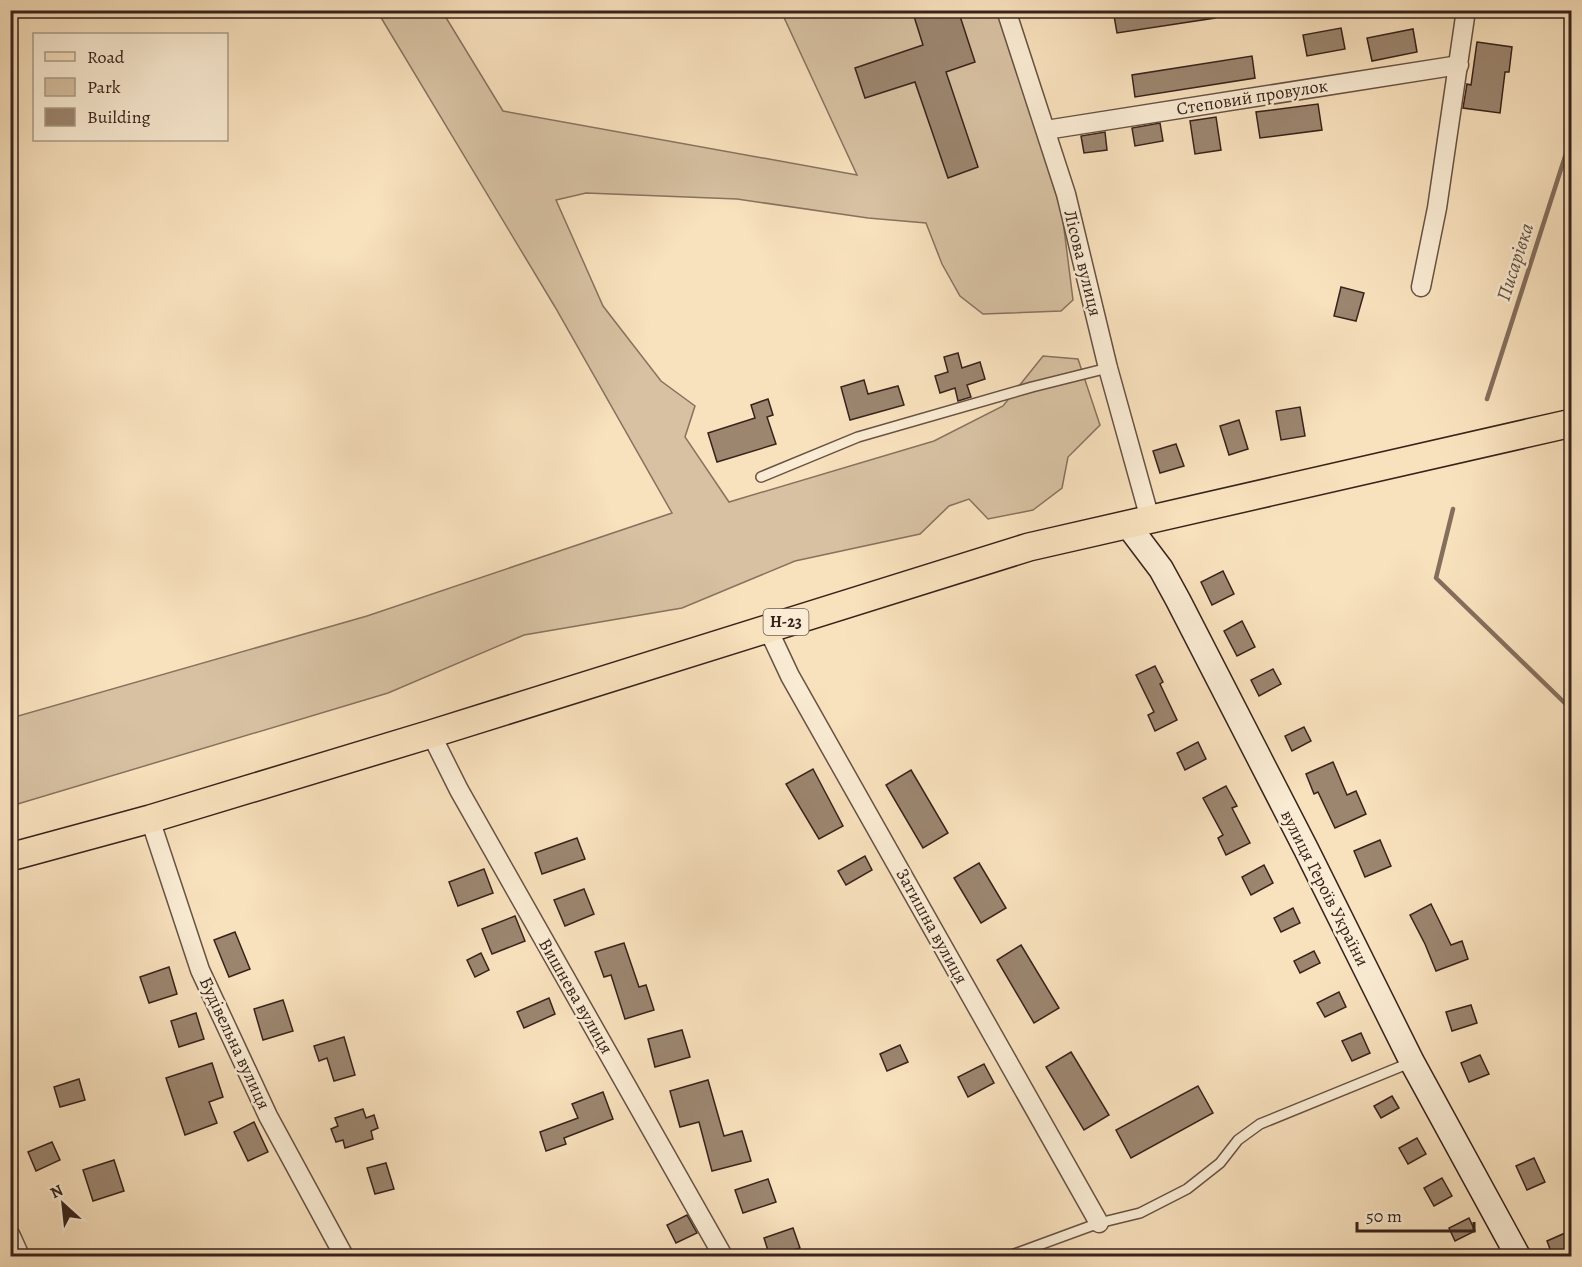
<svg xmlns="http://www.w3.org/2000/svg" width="1582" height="1267" font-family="Alegreya,serif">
<rect width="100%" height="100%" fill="#f8e1bd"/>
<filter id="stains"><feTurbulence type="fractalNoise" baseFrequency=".00333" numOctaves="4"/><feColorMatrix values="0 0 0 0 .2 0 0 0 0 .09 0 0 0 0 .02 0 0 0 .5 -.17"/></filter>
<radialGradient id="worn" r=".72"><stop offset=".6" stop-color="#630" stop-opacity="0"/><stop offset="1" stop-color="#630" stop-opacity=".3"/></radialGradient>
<polygon fill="#d7c1a2" stroke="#88725f" stroke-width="1.5" points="377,11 442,11 503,111 857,175 781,11 998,11 1062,213 1073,300 1061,311 983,314 960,296 942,264 926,223 868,218 737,199 586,193 556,200 603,306 661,381 695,406 685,437 729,502 934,441 1003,406 1043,356 1078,359 1100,425 1068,457 1062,488 1033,510 988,519 969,499 949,506 920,534 795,561 682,608 524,635 388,693 11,806 11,718 367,616 672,513 555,307"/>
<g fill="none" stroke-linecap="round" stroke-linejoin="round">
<g stroke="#846e5c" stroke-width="4.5">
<polyline points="1487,399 1572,135"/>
<polyline points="1453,509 1436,578 1572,710"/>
</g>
</g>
<g fill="#9c8670" stroke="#38231c" stroke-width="1.5">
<polygon points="912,10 958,10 975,62 946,72 978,167 948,178 915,82 865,98 855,68 923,45"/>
<polygon points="1113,10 1214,10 1215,18 1117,33"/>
<polygon points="1341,28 1345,49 1307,56 1303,35"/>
<polygon points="1413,29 1417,52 1372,61 1367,38"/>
<polygon points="1477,42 1512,47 1509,72 1505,72 1500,113 1463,108 1467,84 1471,85"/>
<polygon points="1252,56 1255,78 1135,97 1132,75"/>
<polygon points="1318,104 1322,130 1260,138 1256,112"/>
<polygon points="1216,117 1221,150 1195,154 1190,121"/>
<polygon points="1160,123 1163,141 1135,146 1132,128"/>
<polygon points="1105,132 1107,150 1084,153 1081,136"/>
<polygon points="1341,287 1364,293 1356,321 1334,316"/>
<polygon points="958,353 962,368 980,362 985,379 967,385 971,397 958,401 955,388 940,393 935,376 948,372 944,357"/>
<polygon points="864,380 868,394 898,386 904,405 850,420 841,387"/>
<polygon points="768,399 773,415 767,417 776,444 717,462 708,433 755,418 751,405"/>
<polygon points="1300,407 1305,436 1281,440 1276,411"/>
<polygon points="1239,420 1248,449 1229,455 1220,426"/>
<polygon points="1176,444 1184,466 1160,473 1153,451"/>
<polygon points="1223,571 1234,594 1212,605 1201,582"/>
<polygon points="1242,621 1255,647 1237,656 1224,631"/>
<polygon points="1155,666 1163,682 1160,684 1177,720 1155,731 1148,715 1154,712 1136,675"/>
<polygon points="1273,669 1281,684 1259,696 1251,680"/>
<polygon points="1304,727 1311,741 1292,751 1285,736"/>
<polygon points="1198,742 1206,759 1185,770 1177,753"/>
<polygon points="1333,762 1347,795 1356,791 1366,814 1335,828 1318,792 1314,794 1306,774"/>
<polygon points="813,769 843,826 819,839 786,784"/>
<polygon points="911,770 948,833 923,848 886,785"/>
<polygon points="1226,786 1237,806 1232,808 1250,843 1226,855 1218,838 1223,835 1203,798"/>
<polygon points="577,838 585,859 542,874 535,853"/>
<polygon points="1380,840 1391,866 1365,877 1354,851"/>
<polygon points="865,856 872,870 846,885 838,871"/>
<polygon points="979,863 1006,908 981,923 954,878"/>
<polygon points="1264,865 1273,883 1251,895 1242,877"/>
<polygon points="484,869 493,893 458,906 449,882"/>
<polygon points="584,889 594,914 565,926 554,900"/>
<polygon points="1431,904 1451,945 1462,941 1468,959 1436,971 1425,944 1410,915"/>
<polygon points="1293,908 1300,923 1281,932 1274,918"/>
<polygon points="515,916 525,941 492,954 482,929"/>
<polygon points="235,932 250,969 229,977 214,940"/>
<polygon points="624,943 639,987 646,985 654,1010 625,1019 611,975 604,977 595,952"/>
<polygon points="1021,945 1059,1008 1034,1023 997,960"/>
<polygon points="1314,951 1320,963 1300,973 1294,961"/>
<polygon points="481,953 489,970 475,977 467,960"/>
<polygon points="169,967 177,994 149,1003 140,977"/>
<polygon points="1339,992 1346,1007 1325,1017 1317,1003"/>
<polygon points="549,998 555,1014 524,1028 517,1012"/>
<polygon points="283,1000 293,1031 263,1040 254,1009"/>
<polygon points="1471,1005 1477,1023 1452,1031 1446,1012"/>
<polygon points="196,1013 204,1039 179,1047 171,1021"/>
<polygon points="682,1030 690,1057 655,1067 648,1039"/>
<polygon points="1361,1033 1370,1053 1352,1061 1342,1041"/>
<polygon points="344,1037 355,1075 334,1081 327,1058 319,1061 314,1046"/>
<polygon points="900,1045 908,1062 887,1071 880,1054"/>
<polygon points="1071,1052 1109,1115 1084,1130 1046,1067"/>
<polygon points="1480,1055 1489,1074 1469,1082 1461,1063"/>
<polygon points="212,1063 223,1097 209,1102 217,1123 185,1135 166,1078"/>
<polygon points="984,1064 994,1083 968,1097 958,1077"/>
<polygon points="79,1079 85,1100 60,1107 54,1087"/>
<polygon points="708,1080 724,1136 742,1131 751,1161 712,1171 699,1122 680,1127 670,1091"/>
<polygon points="1198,1086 1213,1113 1131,1158 1116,1130"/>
<polygon points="603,1092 613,1119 564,1138 566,1144 546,1151 540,1132 578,1118 572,1104"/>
<polygon points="1392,1096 1399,1108 1381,1118 1374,1106"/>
<polygon points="363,1109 366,1118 374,1115 378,1128 371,1131 373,1139 345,1148 343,1140 336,1142 331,1129 338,1126 335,1118"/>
<polygon points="254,1122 268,1152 248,1161 234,1132"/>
<polygon points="1417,1138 1426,1154 1408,1164 1399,1148"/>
<polygon points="52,1142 60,1160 36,1171 28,1152"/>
<polygon points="1534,1158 1545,1182 1527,1190 1516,1166"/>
<polygon points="114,1160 124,1191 93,1201 83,1170"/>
<polygon points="386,1163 394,1189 375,1194 367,1168"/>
<polygon points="1442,1178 1452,1196 1434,1206 1424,1188"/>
<polygon points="768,1179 776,1202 743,1213 735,1190"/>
<polygon points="687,1215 697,1233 676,1243 667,1225"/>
<polygon points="1469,1218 1475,1231 1455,1241 1449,1228"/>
<polygon points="793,1228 800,1248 770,1257 764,1238"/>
<polygon points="1572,1230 1572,1257 1553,1257 1547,1241"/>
</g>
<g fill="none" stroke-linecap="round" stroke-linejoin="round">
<g stroke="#685244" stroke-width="12">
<g id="lane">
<polyline points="761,477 858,437 1032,387 1108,368"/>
<polyline points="1009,1256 1099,1223 1140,1213 1187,1189 1220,1163 1238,1140 1260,1124 1412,1062"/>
</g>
</g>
<g stroke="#685244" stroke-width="21">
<g id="street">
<polyline points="1006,10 1066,194 1108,368 1150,519"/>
<polyline points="1046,130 1459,65"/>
<polyline points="1421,287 1437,208 1466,10"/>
<polyline points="767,627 790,676 1099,1223"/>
<polyline points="431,734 459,790 723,1256"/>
<polyline points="150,819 200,970 268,1116 344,1256"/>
<polyline points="10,1234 20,1256"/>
</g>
</g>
<g stroke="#38231c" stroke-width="27">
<polyline id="secondary" points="1127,524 1161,569 1178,600 1306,849 1412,1062 1518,1256"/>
</g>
<g stroke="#38231c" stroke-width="30">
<polyline id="primary" points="10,857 150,819 431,734 1029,547 1572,423"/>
</g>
<use href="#lane" stroke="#faecd4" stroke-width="9"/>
<use href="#street" stroke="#faecd4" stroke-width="18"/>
<use href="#secondary" stroke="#faecd4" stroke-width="24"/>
<use href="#primary" stroke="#f8e1bd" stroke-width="27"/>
</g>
<g text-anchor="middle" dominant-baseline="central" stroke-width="5" stroke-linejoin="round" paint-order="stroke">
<rect fill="#faecd4" stroke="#725f53" stroke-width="1.5" x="763.5" y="609" width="45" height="26" rx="4.5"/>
<g font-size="16" font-weight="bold" fill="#38231c">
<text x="786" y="622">Н-23</text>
</g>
<g font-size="18" fill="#38231c" stroke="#faecd4">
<text transform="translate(1252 97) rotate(-9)">Степовий провулок</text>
<text transform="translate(1083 263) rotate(76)">Лісова вулиця</text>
<text transform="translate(1325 888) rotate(63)">вулиця Героїв України</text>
<text transform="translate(932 926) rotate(61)">Затишна вулиця</text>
<text transform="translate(576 996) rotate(60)">Вишнева вулиця</text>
<text transform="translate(235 1043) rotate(65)">Будівельна вулиця</text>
</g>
<g font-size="20" font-style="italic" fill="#644f41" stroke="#faecd4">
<text transform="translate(1515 262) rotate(-72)">Писарівка</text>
</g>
</g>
<rect width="1582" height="1267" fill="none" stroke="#f8e1bd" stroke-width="36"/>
<rect x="12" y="12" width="1558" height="1243" fill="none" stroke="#38231c" stroke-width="3"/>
<rect x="18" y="18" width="1546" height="1231" fill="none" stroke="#38231c" stroke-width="1.5"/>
<rect x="33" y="33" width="195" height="108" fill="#faecd4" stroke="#ac9c8a" stroke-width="1.5"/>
<rect x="45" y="52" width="30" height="9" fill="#f8e1bd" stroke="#ac9c8a" stroke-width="1.5"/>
<text x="87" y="63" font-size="18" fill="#38231c">Road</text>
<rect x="45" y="78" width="30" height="18" fill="#d7c1a2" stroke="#ac9c8a" stroke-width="1.5"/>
<text x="87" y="93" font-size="18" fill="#38231c">Park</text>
<rect x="45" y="108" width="30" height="18" fill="#9c8670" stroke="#ac9c8a" stroke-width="1.5"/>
<text x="87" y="123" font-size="18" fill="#38231c">Building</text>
<g transform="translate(63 1204) rotate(333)" stroke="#faecd4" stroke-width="4.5" paint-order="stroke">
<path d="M0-4.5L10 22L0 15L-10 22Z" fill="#38231c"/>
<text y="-9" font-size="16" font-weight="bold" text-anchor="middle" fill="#38231c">N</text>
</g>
<path d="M1357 1222v9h117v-9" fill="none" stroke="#38231c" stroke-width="3"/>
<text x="1366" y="1222" font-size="18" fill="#38231c" stroke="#faecd4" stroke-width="4.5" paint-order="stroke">50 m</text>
<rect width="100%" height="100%" filter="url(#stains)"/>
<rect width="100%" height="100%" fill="url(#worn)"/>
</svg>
